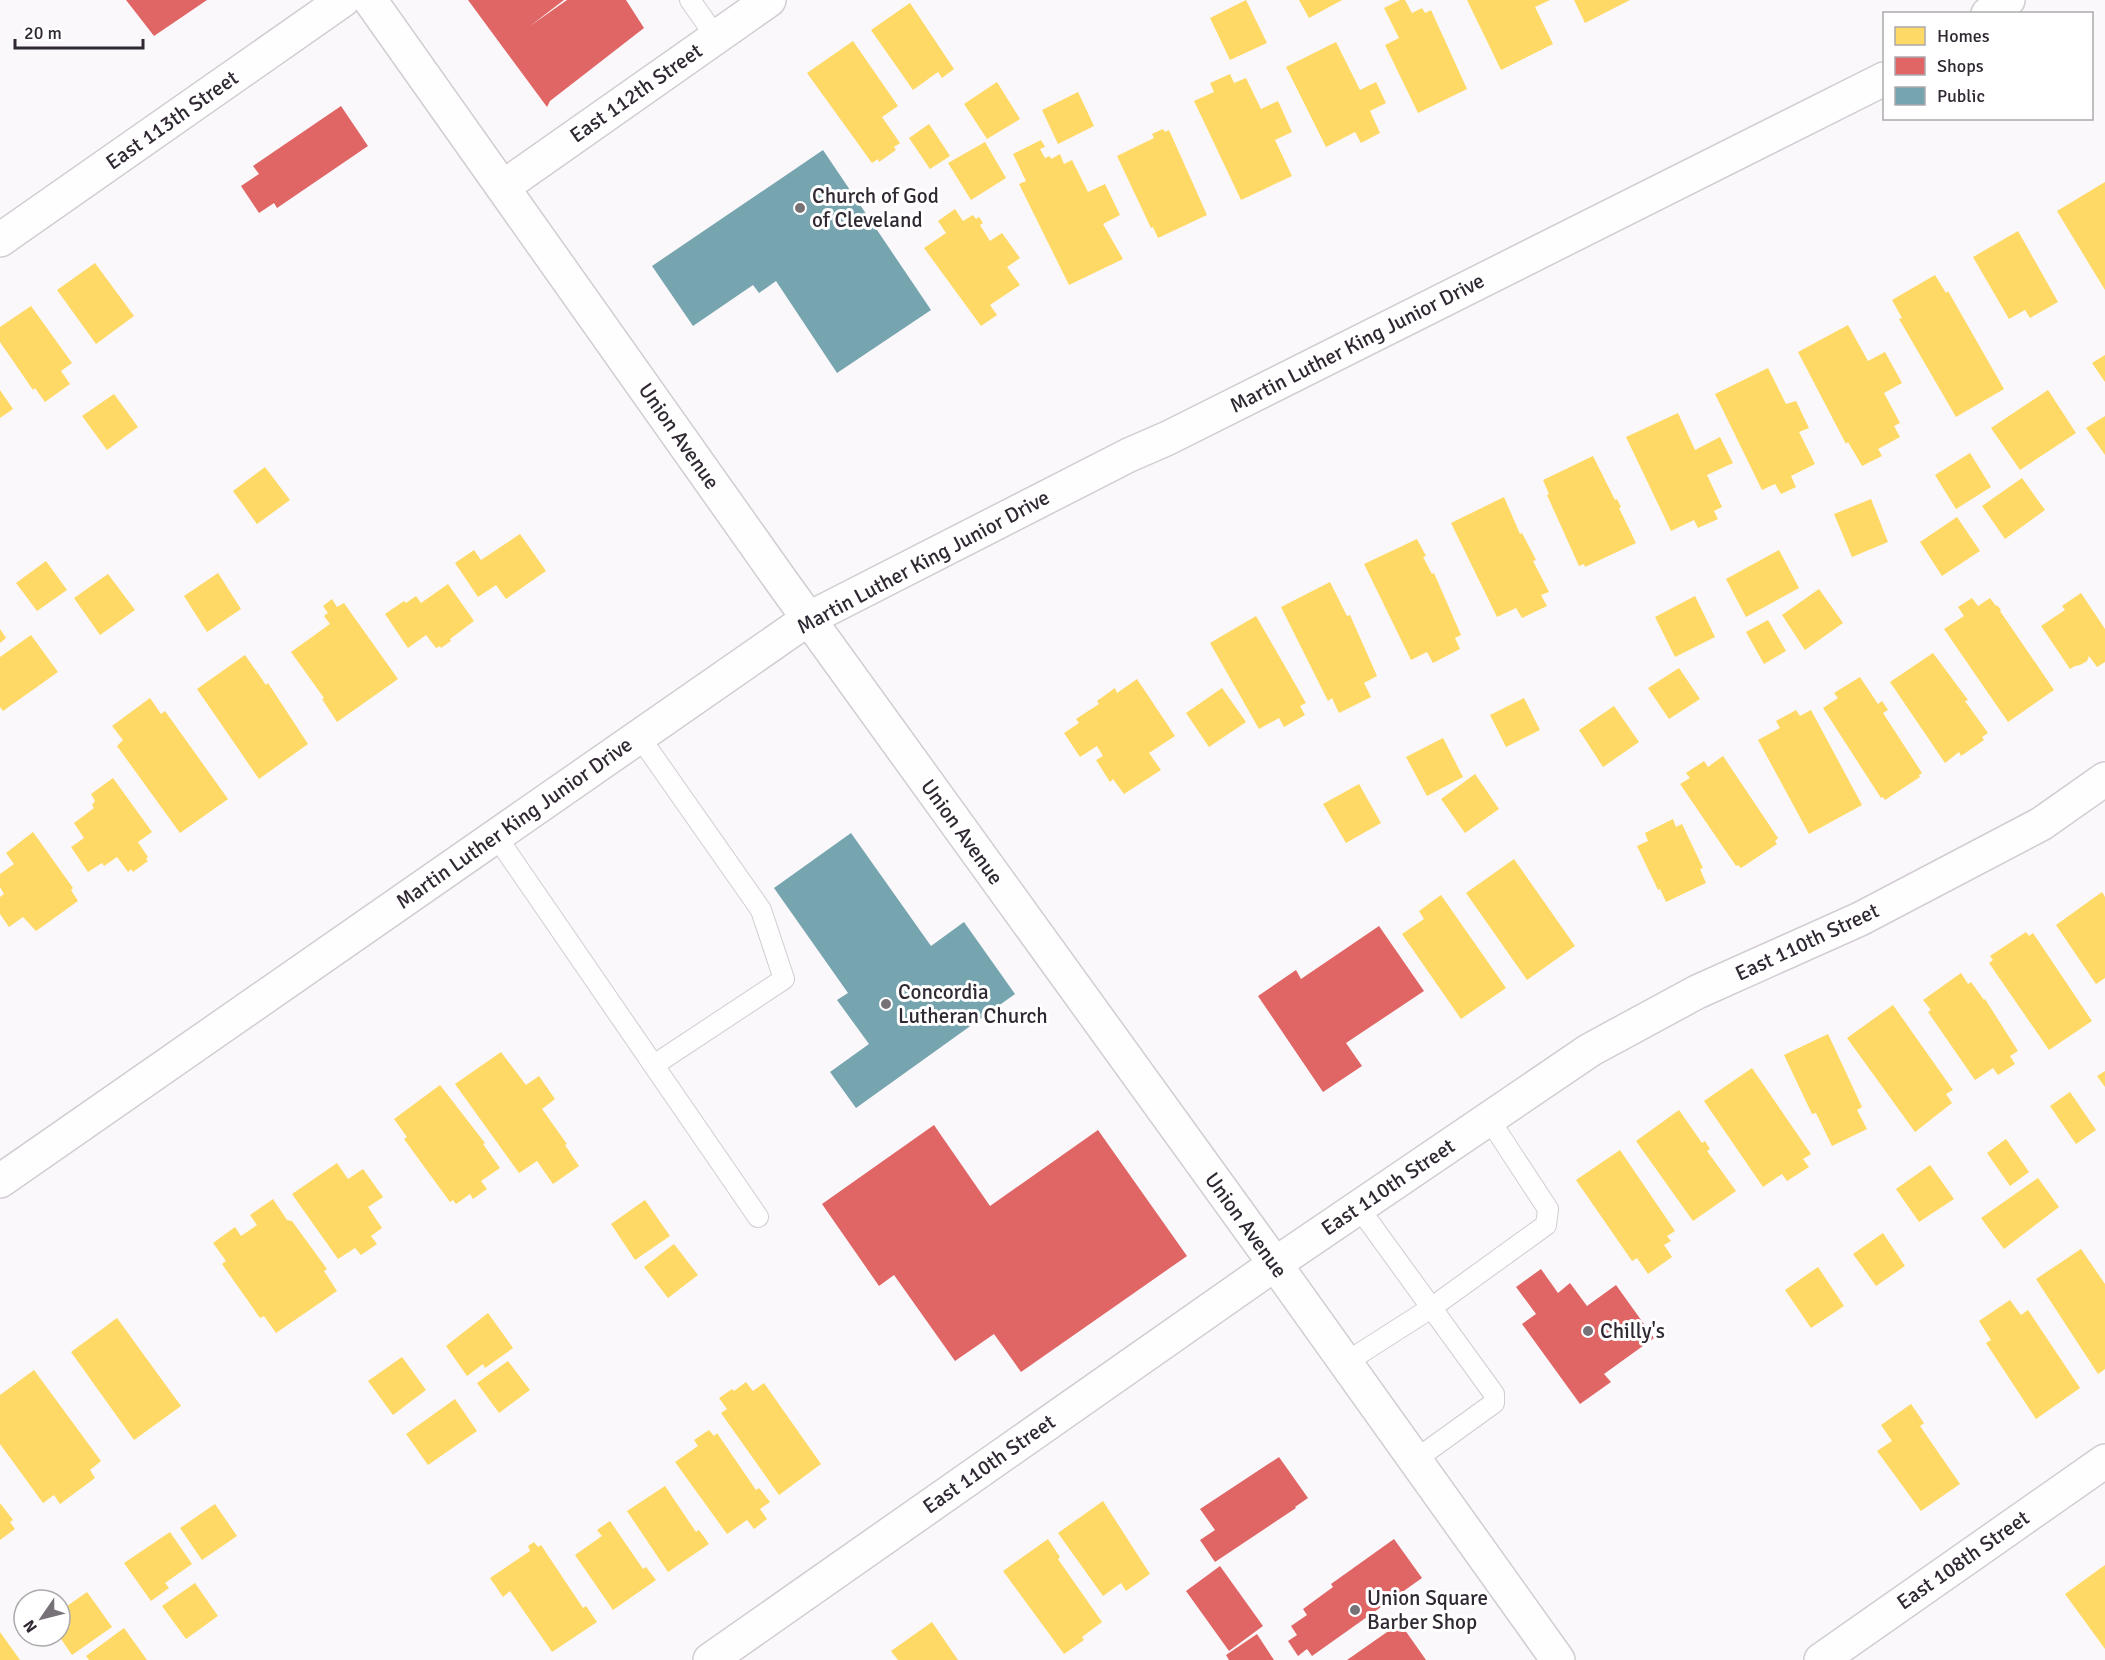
<svg xmlns="http://www.w3.org/2000/svg" width="2105" height="1660" font-family="Signika,sans-serif">
<rect width="100%" height="100%" fill="#faf8fb"/>
<g fill="#ffd966">
<polygon points="1246,0 1267,43 1230,60 1210,18"/>
<polygon points="1299,0 1342,0 1309,18"/>
<polygon points="1400,0 1405,0 1412,13 1422,8 1425,13 1431,10 1467,89 1418,113 1385,45 1399,38 1384,8"/>
<polygon points="1467,0 1550,0 1535,7 1553,44 1501,70"/>
<polygon points="1574,0 1630,0 1585,23"/>
<polygon points="910,3 954,69 942,78 938,72 913,90 871,30"/>
<polygon points="853,41 898,106 882,117 900,143 894,147 896,150 879,162 878,159 872,163 807,73"/>
<polygon points="1336,42 1360,90 1376,82 1386,103 1370,111 1380,133 1361,143 1355,132 1326,147 1286,67"/>
<polygon points="1230,74 1234,83 1246,78 1261,109 1278,101 1292,132 1275,140 1292,176 1241,200 1194,101 1214,92 1210,83"/>
<polygon points="997,82 1020,119 987,139 964,104"/>
<polygon points="1078,92 1094,126 1058,144 1042,110"/>
<polygon points="929,124 950,156 930,169 909,138"/>
<polygon points="1163,129 1165,132 1169,130 1207,215 1158,238 1153,227 1151,228 1117,156 1154,138 1152,134"/>
<polygon points="1041,140 1045,147 1040,149 1045,158 1050,156 1051,159 1060,154 1064,164 1072,160 1088,192 1105,184 1120,215 1103,224 1123,259 1069,285 1019,184 1026,181 1013,154"/>
<polygon points="985,142 1006,178 971,200 948,163"/>
<polygon points="2105,182 2105,290 2057,211"/>
<polygon points="955,209 963,221 973,215 976,219 979,217 983,223 980,225 990,241 1002,233 1020,258 1007,267 1020,285 990,305 997,315 981,326 924,248 946,233 938,221"/>
<polygon points="2018,231 2058,302 2030,318 2025,310 2009,319 1973,257"/>
<polygon points="95,263 134,316 96,344 57,290"/>
<polygon points="1935,275 1946,293 1948,291 2004,389 1956,417 1899,319 1902,318 1892,300"/>
<polygon points="31,306 72,363 61,371 70,384 45,402 35,388 33,390 0,342 0,327"/>
<polygon points="1848,325 1868,361 1885,352 1902,383 1884,393 1900,423 1894,426 1900,437 1878,449 1882,456 1862,466 1848,442 1846,444 1798,352"/>
<polygon points="2105,355 2105,382 2092,363"/>
<polygon points="1768,368 1786,404 1796,401 1809,428 1799,432 1815,464 1791,476 1796,487 1781,494 1775,484 1762,490 1715,394"/>
<polygon points="0,390 13,409 0,418"/>
<polygon points="2048,390 2076,433 2020,470 1991,428"/>
<polygon points="114,394 138,427 107,450 82,416"/>
<polygon points="1678,413 1695,450 1720,437 1733,463 1707,475 1722,507 1714,511 1718,519 1698,528 1694,520 1671,531 1626,437"/>
<polygon points="2105,416 2105,455 2086,428"/>
<polygon points="1970,453 1991,487 1956,509 1935,475"/>
<polygon points="1593,456 1615,500 1617,499 1621,507 1619,508 1636,543 1585,567 1584,564 1579,566 1547,495 1549,494 1543,480"/>
<polygon points="265,467 290,500 257,524 233,491"/>
<polygon points="2022,478 2045,510 2005,539 1982,506"/>
<polygon points="1504,497 1520,534 1522,533 1536,560 1533,561 1549,592 1541,595 1547,606 1522,618 1516,608 1497,617 1451,523"/>
<polygon points="1871,499 1888,542 1852,557 1834,514"/>
<polygon points="1957,517 1980,551 1942,576 1920,542"/>
<polygon points="520,534 546,571 506,599 496,585 478,597 455,563 474,550 481,560"/>
<polygon points="1417,539 1426,556 1423,557 1432,574 1434,573 1461,635 1455,638 1460,649 1433,663 1427,652 1411,660 1364,564"/>
<polygon points="1779,550 1799,588 1746,617 1726,579"/>
<polygon points="46,561 67,590 37,611 16,583"/>
<polygon points="218,573 241,609 207,632 184,596"/>
<polygon points="108,574 135,610 100,635 74,598"/>
<polygon points="1330,582 1347,616 1350,615 1377,676 1364,683 1371,697 1339,713 1332,698 1328,701 1281,607"/>
<polygon points="448,584 474,621 450,639 451,641 441,648 440,646 436,648 426,635 408,648 385,614 404,601 406,603 416,596 421,603"/>
<polygon points="1819,589 1843,623 1805,650 1782,615"/>
<polygon points="2081,593 2105,629 2105,662 2097,667 2089,656 2087,661 2080,665 2075,666 2070,669 2041,626 2065,610 2062,606"/>
<polygon points="1695,596 1715,637 1675,657 1655,617"/>
<polygon points="1972,598 1978,606 1990,598 1996,606 1997,605 2001,610 2000,611 2054,690 2008,722 1944,629 1964,616 1958,607"/>
<polygon points="332,599 337,607 344,603 398,679 337,722 322,699 324,698 291,652 330,624 324,616 328,613 323,606"/>
<polygon points="1256,616 1306,703 1300,706 1305,715 1284,727 1279,718 1259,729 1210,643"/>
<polygon points="1768,620 1786,651 1764,664 1746,632"/>
<polygon points="0,629 6,638 0,643"/>
<polygon points="31,635 58,672 3,711 0,707 0,657"/>
<polygon points="1933,653 1968,700 1965,701 1988,733 1982,737 1984,740 1961,756 1959,752 1945,763 1890,682"/>
<polygon points="245,655 266,685 268,683 308,744 259,779 197,689"/>
<polygon points="1679,668 1700,699 1669,719 1648,688"/>
<polygon points="1860,677 1878,704 1882,701 1888,710 1883,713 1922,773 1919,775 1920,777 1885,800 1883,797 1881,798 1823,708 1838,698 1834,693"/>
<polygon points="1137,679 1175,736 1149,753 1161,770 1124,794 1113,779 1110,782 1096,760 1103,756 1097,746 1080,757 1064,733 1079,723 1076,719 1099,704 1097,701 1115,688 1117,693"/>
<polygon points="1222,688 1246,722 1209,747 1186,713"/>
<polygon points="150,698 161,714 165,711 228,799 180,833 117,746 123,740 112,726"/>
<polygon points="1524,698 1540,730 1506,747 1490,715"/>
<polygon points="1614,706 1639,742 1603,767 1579,730"/>
<polygon points="1796,710 1800,716 1811,710 1862,805 1809,834 1758,740 1780,728 1776,721"/>
<polygon points="1443,738 1463,777 1427,796 1406,757"/>
<polygon points="1723,756 1778,838 1775,841 1777,844 1741,868 1738,865 1736,866 1680,784 1690,778 1686,773 1704,761 1708,767"/>
<polygon points="1475,774 1499,809 1465,833 1441,799"/>
<polygon points="113,778 152,832 138,842 148,857 146,859 148,861 133,872 131,869 128,872 117,857 104,866 102,863 88,872 71,847 84,838 74,823 94,808 92,805 95,801 91,794"/>
<polygon points="1359,784 1381,823 1346,843 1323,804"/>
<polygon points="1673,819 1676,827 1682,824 1703,868 1700,869 1706,883 1666,902 1660,889 1658,890 1637,846 1648,841 1645,833"/>
<polygon points="33,832 73,888 71,890 78,901 36,931 23,917 9,927 0,914 0,897 4,894 0,887 0,874 14,864 6,853"/>
<polygon points="1514,859 1575,946 1527,980 1466,893"/>
<polygon points="2102,892 2105,897 2105,978 2096,984 2056,925"/>
<polygon points="1441,895 1506,988 1461,1019 1402,934 1424,919 1419,911"/>
<polygon points="2026,932 2029,936 2033,933 2092,1021 2049,1050 1989,963 1993,960 1990,956"/>
<polygon points="1961,973 1968,984 1971,982 1984,1000 1985,999 2018,1051 2010,1056 2015,1064 1998,1075 1993,1068 1975,1080 1928,1012 1931,1010 1923,1000"/>
<polygon points="1893,1005 1953,1090 1946,1094 1952,1103 1915,1132 1847,1038"/>
<polygon points="1828,1034 1862,1107 1857,1110 1867,1129 1832,1146 1816,1113 1812,1114 1784,1055"/>
<polygon points="501,1052 526,1085 539,1076 555,1099 542,1109 567,1144 565,1145 579,1166 553,1184 537,1161 519,1173 455,1084"/>
<polygon points="1752,1068 1811,1154 1803,1159 1809,1167 1787,1181 1782,1174 1763,1187 1704,1101"/>
<polygon points="2105,1071 2105,1087 2097,1076"/>
<polygon points="440,1085 485,1143 483,1144 500,1168 481,1181 487,1189 473,1199 470,1194 456,1204 453,1200 450,1202 404,1139 407,1137 394,1119"/>
<polygon points="2070,1092 2096,1130 2076,1144 2050,1106"/>
<polygon points="1679,1110 1702,1143 1705,1141 1710,1149 1707,1151 1736,1191 1693,1221 1636,1141"/>
<polygon points="2006,1139 2029,1172 2010,1186 1987,1153"/>
<polygon points="1620,1150 1675,1231 1667,1236 1671,1241 1664,1245 1672,1257 1648,1274 1637,1258 1632,1261 1576,1180"/>
<polygon points="337,1163 348,1179 363,1169 383,1197 368,1207 382,1228 371,1236 377,1244 361,1255 355,1248 338,1259 292,1194"/>
<polygon points="1930,1165 1954,1199 1919,1222 1896,1189"/>
<polygon points="2038,1178 2059,1207 2004,1249 1981,1218"/>
<polygon points="273,1199 287,1220 292,1221 327,1269 324,1271 337,1291 276,1333 264,1316 260,1318 222,1264 226,1261 213,1243 235,1227 241,1236 257,1225 250,1215"/>
<polygon points="645,1200 670,1236 635,1260 611,1224"/>
<polygon points="1883,1233 1905,1266 1876,1286 1853,1254"/>
<polygon points="674,1244 698,1275 668,1298 644,1267"/>
<polygon points="2081,1249 2105,1284 2105,1369 2098,1374 2036,1279"/>
<polygon points="1818,1267 1844,1306 1811,1328 1785,1290"/>
<polygon points="2010,1300 2021,1315 2028,1310 2080,1388 2036,1419 1986,1343 1991,1340 1979,1321"/>
<polygon points="488,1313 513,1348 485,1368 483,1364 467,1376 446,1346"/>
<polygon points="117,1318 181,1406 134,1440 71,1352"/>
<polygon points="402,1357 426,1390 393,1415 368,1381"/>
<polygon points="508,1361 530,1390 499,1413 477,1383"/>
<polygon points="34,1370 101,1461 90,1470 95,1478 60,1504 54,1495 43,1503 0,1444 0,1395"/>
<polygon points="746,1382 753,1391 764,1383 821,1464 779,1495 721,1413 727,1409 719,1398 732,1389 734,1391"/>
<polygon points="455,1399 477,1431 428,1465 406,1434"/>
<polygon points="1911,1404 1924,1423 1920,1426 1960,1484 1921,1511 1877,1451 1892,1441 1881,1425"/>
<polygon points="709,1430 714,1436 717,1433 756,1490 759,1488 770,1502 760,1509 767,1519 754,1529 747,1520 727,1534 675,1462 698,1446 694,1440"/>
<polygon points="665,1486 696,1532 699,1530 709,1544 668,1572 627,1511"/>
<polygon points="1103,1501 1150,1574 1126,1591 1121,1583 1103,1596 1058,1533"/>
<polygon points="0,1503 13,1520 10,1522 15,1529 0,1540"/>
<polygon points="215,1504 237,1536 202,1560 180,1528"/>
<polygon points="610,1521 643,1569 646,1567 656,1580 613,1610 575,1555 602,1536 597,1530"/>
<polygon points="170,1532 192,1564 165,1583 169,1588 151,1601 124,1563"/>
<polygon points="1048,1539 1060,1557 1058,1559 1102,1622 1082,1637 1084,1640 1064,1654 1003,1571"/>
<polygon points="534,1542 538,1547 541,1545 583,1608 586,1606 597,1622 552,1652 510,1591 503,1597 490,1578 530,1551 528,1546"/>
<polygon points="2105,1565 2105,1649 2065,1594"/>
<polygon points="195,1583 218,1616 186,1639 162,1606"/>
<polygon points="87,1592 112,1627 72,1655 59,1636 60,1611"/>
<polygon points="932,1622 958,1660 898,1660 891,1651"/>
<polygon points="124,1628 147,1660 89,1660 86,1656"/>
<polygon points="0,1632 20,1660 0,1660"/>
</g>
<g fill="#e06666">
<polygon points="126,0 207,0 154,36"/>
<polygon points="468,0 564,0 530,26 567,0 626,0 644,28 550,101 547,107"/>
<polygon points="341,106 368,146 277,208 274,203 259,213 241,186 259,174 253,166"/>
<polygon points="1379,926 1424,991 1346,1043 1362,1066 1323,1092 1258,996 1296,970 1301,979"/>
<polygon points="934,1125 990,1206 1098,1130 1187,1256 1021,1372 994,1334 955,1361 894,1275 879,1286 822,1204"/>
<polygon points="1541,1269 1558,1293 1570,1283 1587,1306 1616,1285 1654,1338 1604,1374 1611,1382 1580,1404 1522,1324 1536,1314 1516,1287"/>
<polygon points="1279,1457 1308,1498 1295,1507 1296,1508 1215,1562 1200,1540 1215,1530 1200,1509"/>
<polygon points="1394,1539 1422,1578 1312,1656 1307,1649 1298,1656 1288,1641 1297,1635 1291,1626 1307,1615 1303,1609 1333,1587 1331,1584"/>
<polygon points="1220,1566 1263,1626 1229,1651 1186,1591"/>
<polygon points="1400,1623 1426,1660 1347,1660"/>
<polygon points="1257,1634 1274,1660 1229,1660 1226,1655"/>
</g>
<g fill="#76a5af">
<polygon points="823,150 931,310 837,373 776,281 759,293 753,285 693,326 652,266"/>
<polygon points="851,833 931,946 964,922 1015,994 856,1108 830,1072 869,1044 837,1000 848,993 774,888"/>
</g>
<g fill="none" stroke-linecap="round" stroke-linejoin="round">
<g stroke="#d2cdd3" stroke-width="22">
<g id="service">
<polyline points="690,0 716,37"/>
<polyline points="639,736 761,910 784,979 654,1065"/>
<polyline points="496,836 758,1217"/>
<polyline points="1359,1208 1494,1394 1494,1403 1415,1460"/>
<polyline points="1345,1363 1431,1308 1546,1225 1548,1209 1489,1119"/>
</g>
</g>
<g stroke="#d2cdd3" stroke-width="36">
<g id="minor">
<polyline points="503,187 769,0"/>
<polyline points="0,240 343,0"/>
<polyline points="710,1660 1275,1264 1590,1050 1697,992 1860,919 2041,824 2105,779"/>
<polyline points="1821,1660 2105,1461"/>
</g>
</g>
<g stroke="#d2cdd3" stroke-width="36">
<g id="tertiary">
<polyline points="1988,14 2008,0"/>
<polyline points="0,1181 808,619 1129,455 1168,438 1884,79"/>
</g>
</g>
<g stroke="#d2cdd3" stroke-width="36">
<polyline id="secondary" points="370,0 782,582 1275,1264 1558,1660"/>
</g>
<use href="#service" stroke="#fefefe" stroke-width="20"/>
<use href="#minor" stroke="#fefefe" stroke-width="33"/>
<use href="#tertiary" stroke="#fefefe" stroke-width="33"/>
<use href="#secondary" stroke="#fefefe" stroke-width="33"/>
</g>
<g fill="#777178" stroke="#fff" stroke-width="2">
<circle cx="800" cy="208" r="6"/>
<circle cx="886" cy="1004" r="6"/>
<circle cx="1588" cy="1331" r="6"/>
<circle cx="1355" cy="1610" r="6"/>
</g>
<g text-anchor="middle" dominant-baseline="central" stroke-width="6" stroke-linejoin="round" paint-order="stroke">
<g font-size="21" fill="#302832" stroke="#fff">
<text transform="translate(636 93) rotate(-35)">East 112th Street</text>
<text transform="translate(172 120) rotate(-35)">East 113th Street</text>
<text transform="translate(1357 343) rotate(-27)">Martin Luther King Junior Drive</text>
<text transform="translate(679 436) rotate(55)">Union Avenue</text>
<text transform="translate(923 562) rotate(-28)">Martin Luther King Junior Drive</text>
<text transform="translate(514 823) rotate(-35)">Martin Luther King Junior Drive</text>
<text transform="translate(962 832) rotate(54)">Union Avenue</text>
<text transform="translate(1807 942) rotate(-25)">East 110th Street</text>
<text transform="translate(1388 1187) rotate(-34)">East 110th Street</text>
<text transform="translate(1246 1225) rotate(54)">Union Avenue</text>
<text transform="translate(989 1464) rotate(-35)">East 110th Street</text>
<text transform="translate(1963 1560) rotate(-35)">East 108th Street</text>
</g>
<g font-size="21" fill="#302832" stroke="#fff" text-anchor="start">
<text x="812" y="196">Church of God<tspan x="812" dy="24">of Cleveland</tspan></text>
<text x="898" y="992">Concordia<tspan x="898" dy="24">Lutheran Church</tspan></text>
<text x="1600" y="1331">Chilly's</text>
<text x="1367" y="1598">Union Square<tspan x="1367" dy="24">Barber Shop</tspan></text>
</g>
</g>
<rect x="1883" y="12" width="210" height="108" fill="#ffffff" stroke="#aca9ad" stroke-width="1.5"/>
<rect x="1895" y="27" width="30" height="18" fill="#ffd966" stroke="#aca9ad" stroke-width="1.5"/>
<text x="1937" y="42" font-size="18" fill="#302832">Homes</text>
<rect x="1895" y="57" width="30" height="18" fill="#e06666" stroke="#aca9ad" stroke-width="1.5"/>
<text x="1937" y="72" font-size="18" fill="#302832">Shops</text>
<rect x="1895" y="87" width="30" height="18" fill="#76a5af" stroke="#aca9ad" stroke-width="1.5"/>
<text x="1937" y="102" font-size="18" fill="#302832">Public</text>
<g transform="translate(42 1618) rotate(235)"><circle r="28" fill="#ffffff" stroke="#aca9ad" stroke-width="1.5"/>
<path d="M0-4.5L10 22L0 15L-10 22Z" fill="#777178"/>
<text y="-9" font-size="16" font-weight="bold" text-anchor="middle" fill="#302832">N</text>
</g>
<path d="M15 39v9h128v-9" fill="none" stroke="#302832" stroke-width="3"/>
<text x="24" y="39" font-size="18" fill="#302832" stroke="#ffffff" stroke-width="4.5" paint-order="stroke">20 m</text>
</svg>
